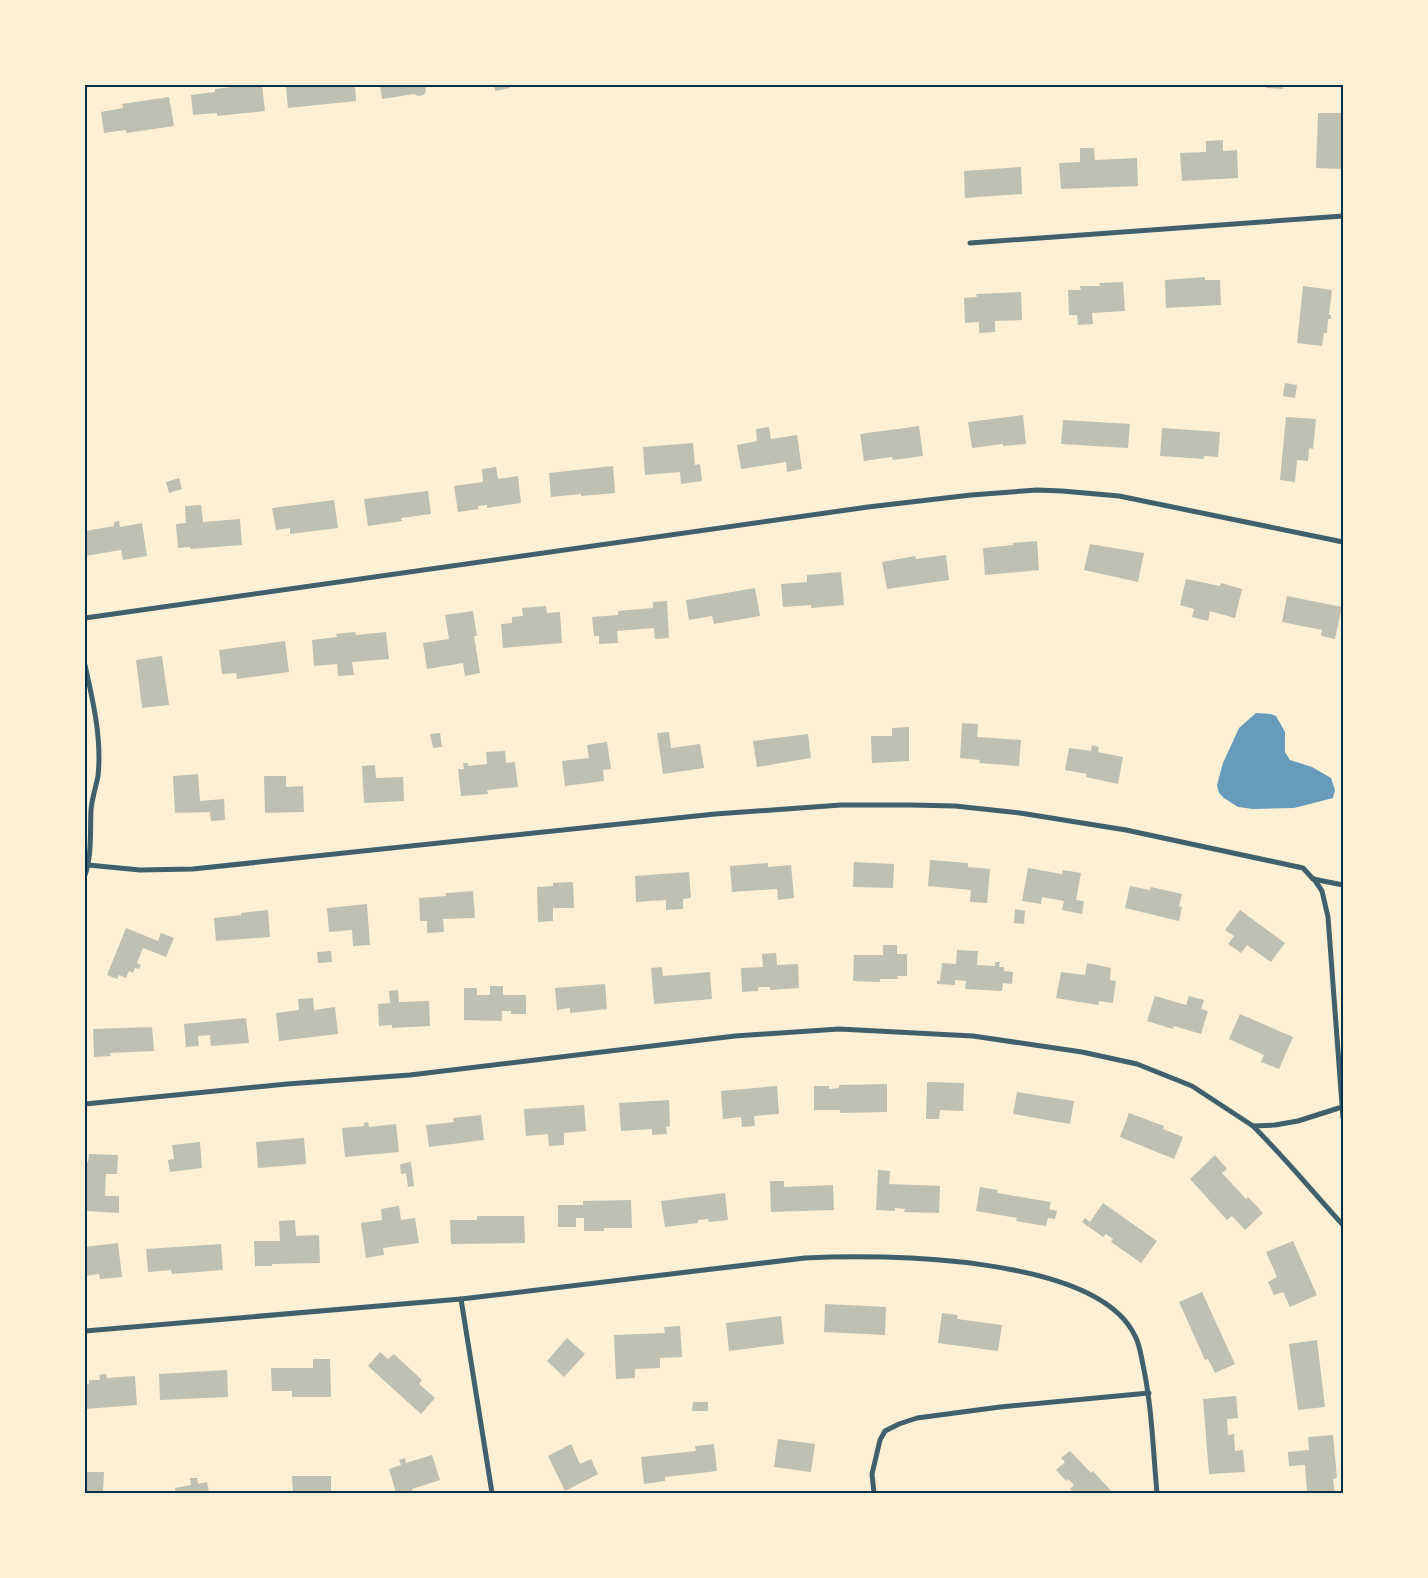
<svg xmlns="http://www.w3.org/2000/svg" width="1428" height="1578" font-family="'Exo 2',sans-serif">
<rect width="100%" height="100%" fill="#fdf0d5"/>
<polygon fill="#669bbc" points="1256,713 1271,714 1276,716 1285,732 1285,752 1290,760 1312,767 1331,778 1335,790 1333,798 1294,808 1253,809 1238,807 1224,798 1219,793 1217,785 1223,763 1239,728"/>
<g fill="#bec0b2">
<polygon points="249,85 262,85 265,111 217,116 217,113 193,115 191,95 215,92 215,89"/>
<polygon points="355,85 356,101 288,108 286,86"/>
<polygon points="380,85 425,85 426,91 424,95 418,96 414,94 382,99"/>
<polygon points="494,85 509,85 510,88 495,91"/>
<polygon points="1266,85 1284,85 1283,89 1266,88"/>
<polygon points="169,97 174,126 126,133 126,130 104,133 101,112 123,108 122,104"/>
<polygon points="1318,113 1343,113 1343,169 1316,168"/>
<polygon points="1223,140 1223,151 1237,150 1238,178 1182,181 1180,153 1206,152 1206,141"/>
<polygon points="1080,148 1094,148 1095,160 1137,158 1138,186 1061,189 1059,163 1080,162"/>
<polygon points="1021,167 1022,194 965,198 964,171"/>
<polygon points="1205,277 1205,280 1220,280 1221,305 1166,308 1165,280"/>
<polygon points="1123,282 1125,311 1092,313 1093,324 1078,325 1077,315 1069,315 1068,290 1081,290 1080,286 1100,286 1099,283"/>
<polygon points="1303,286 1332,290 1329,315 1331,315 1331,319 1328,319 1327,333 1324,333 1322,346 1297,343"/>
<polygon points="1021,292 1022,320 995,321 995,332 979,333 979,322 965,323 964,298 977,297 976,294"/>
<polygon points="1285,383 1297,385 1295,398 1283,396"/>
<polygon points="1023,415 1026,444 1003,446 1003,444 972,448 968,422"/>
<polygon points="1286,417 1316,419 1313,449 1309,448 1308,461 1297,460 1295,482 1280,480"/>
<polygon points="1063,420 1130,424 1128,448 1061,444"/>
<polygon points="919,426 923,456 893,460 892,457 864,461 860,434"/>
<polygon points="769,427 771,439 797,435 802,469 787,472 786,462 741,469 737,445 757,441 756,429"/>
<polygon points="1162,428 1220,432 1218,457 1204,456 1204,459 1160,456"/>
<polygon points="693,443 695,465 700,464 702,481 681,484 680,472 645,475 643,447"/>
<polygon points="613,466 615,493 581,496 581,494 551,497 549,473"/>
<polygon points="496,467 498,479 518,476 521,503 487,508 487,505 478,506 479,509 458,512 454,486 483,482 482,469"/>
<polygon points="179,478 182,489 169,493 166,482"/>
<polygon points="428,491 431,514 401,518 402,521 368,526 364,499"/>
<polygon points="334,500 338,528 290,534 290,528 276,530 272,508"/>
<polygon points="201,505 203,522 240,519 242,545 191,549 190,547 178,548 176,524 186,523 185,506"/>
<polygon points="119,521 120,527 142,523 147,556 123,560 121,550 85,556 85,531 114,526 114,522"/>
<polygon points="1037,541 1039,570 985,575 983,548 1013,545 1013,543"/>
<polygon points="1090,544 1144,553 1138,582 1084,570"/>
<polygon points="946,555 949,580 887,589 882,562 915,556 916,559"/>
<polygon points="841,572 844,605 811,608 811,605 783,607 781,584 807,582 807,575"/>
<polygon points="1186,579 1220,586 1221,583 1242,589 1235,618 1210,611 1208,621 1192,617 1194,609 1180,605"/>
<polygon points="755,588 760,616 714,624 712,616 689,620 686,600"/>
<polygon points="1287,596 1342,607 1335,639 1321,636 1322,630 1282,622"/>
<polygon points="667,601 669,638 655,639 654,628 617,631 618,643 599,644 599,636 594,636 592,617 618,615 618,611 653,608 653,602"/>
<polygon points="546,606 547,613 560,612 562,643 503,648 501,624 512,623 512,617 523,616 522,608"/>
<polygon points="473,611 477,636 474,636 480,673 465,676 463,663 427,669 423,643 449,639 445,615"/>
<polygon points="355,632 356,635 386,632 389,659 352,662 354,675 338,676 337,664 314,666 312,640 337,637 336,634"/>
<polygon points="285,641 289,672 237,679 236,673 222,674 219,650"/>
<polygon points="162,656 169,705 142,708 136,660"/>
<polygon points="962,723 978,724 977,737 1021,740 1019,766 979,763 980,760 960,758"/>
<polygon points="909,727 909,761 872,763 871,736 892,736 892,728"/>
<polygon points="669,732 671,748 700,744 704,768 663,774 657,733"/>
<polygon points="440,733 442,747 433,748 430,734"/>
<polygon points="808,734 811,758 757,767 753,741"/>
<polygon points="607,742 611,769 603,770 604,781 565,786 562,761 589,758 587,745"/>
<polygon points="1092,745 1099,747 1098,752 1123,757 1118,784 1086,777 1087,774 1065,770 1069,748 1091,751"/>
<polygon points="505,751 506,763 515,762 518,787 487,790 488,794 461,796 458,769 464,769 463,763 468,763 468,766 487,764 486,752"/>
<polygon points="375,765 376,778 403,777 404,801 364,803 362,766"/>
<polygon points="198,774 200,801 224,799 225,820 211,821 210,812 175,813 173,776"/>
<polygon points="264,776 286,776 286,787 303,786 304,812 265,813"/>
<polygon points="930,860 968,863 968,867 990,869 987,903 970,902 971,890 928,886"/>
<polygon points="854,862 894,864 893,888 853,887"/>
<polygon points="768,863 768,867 791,865 794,898 778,900 777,889 732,892 730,866"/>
<polygon points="1028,868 1062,874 1063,870 1081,873 1076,900 1084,901 1082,914 1062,910 1064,901 1042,897 1041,904 1022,901"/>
<polygon points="689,872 691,898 683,899 683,909 666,910 666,900 636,902 635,876"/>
<polygon points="573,882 574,908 553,908 553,921 538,922 537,887 553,886 553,883"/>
<polygon points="1130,886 1150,890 1151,887 1182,894 1179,906 1182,907 1179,921 1125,908"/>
<polygon points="473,891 475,918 443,919 444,932 427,933 427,921 420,921 419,898 446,896 446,893"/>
<polygon points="367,904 370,945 353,946 352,930 329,932 327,908"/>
<polygon points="1015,909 1025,911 1024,924 1014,923"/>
<polygon points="268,910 270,937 216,941 214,918 241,915 241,913"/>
<polygon points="1240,910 1285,943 1271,962 1247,945 1241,953 1228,944 1234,936 1225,930"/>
<polygon points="126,928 158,941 161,933 174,938 166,957 143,948 137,963 141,965 139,969 135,968 133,973 129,971 126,978 119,975 117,979 107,975"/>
<polygon points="883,945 897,945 897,954 907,954 907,976 897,976 898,979 880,979 880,982 853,981 854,955 883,955"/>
<polygon points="957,950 978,951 977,965 995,966 995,962 1000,962 999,967 1004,967 1004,971 1013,972 1012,984 1003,983 1002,991 965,989 966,981 955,980 955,985 937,984 937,980 940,981 942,963 956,964"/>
<polygon points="331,951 332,962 318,963 317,952"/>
<polygon points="776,953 777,965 798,964 799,988 770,990 770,987 758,987 758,991 742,992 741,968 763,967 762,954"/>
<polygon points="1087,963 1111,968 1110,980 1116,981 1113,1003 1099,1001 1098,1005 1056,998 1061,972 1085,975"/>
<polygon points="662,967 663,976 710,972 712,999 654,1004 651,968"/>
<polygon points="605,984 607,1009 570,1013 570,1008 557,1010 555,988"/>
<polygon points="490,986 503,986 503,995 526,995 526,1014 511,1014 511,1011 502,1011 502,1021 464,1020 464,988 477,988 477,995 490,995"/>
<polygon points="398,990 399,1002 429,1001 430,1026 392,1028 392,1025 379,1026 378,1004 390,1003 389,991"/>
<polygon points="1155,996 1186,1005 1189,996 1204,1000 1201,1009 1208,1011 1201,1034 1174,1026 1173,1029 1147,1021"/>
<polygon points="313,998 314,1010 335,1007 338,1034 279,1041 276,1013 299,1010 298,999"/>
<polygon points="1240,1014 1293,1037 1279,1069 1261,1062 1264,1055 1229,1039"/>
<polygon points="246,1018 249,1043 211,1046 210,1035 198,1036 199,1046 186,1047 184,1024"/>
<polygon points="152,1027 154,1051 110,1053 111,1056 94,1057 93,1029"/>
<polygon points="927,1082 964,1083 963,1111 940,1110 939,1119 926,1119"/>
<polygon points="887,1084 887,1112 840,1113 840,1110 814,1110 814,1086 829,1086 829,1089 839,1088 839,1085"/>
<polygon points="777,1086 779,1114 754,1116 755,1126 742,1127 741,1117 723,1119 721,1091"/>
<polygon points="1017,1092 1074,1101 1070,1124 1013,1114"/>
<polygon points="669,1100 670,1126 666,1127 667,1134 652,1135 652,1129 621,1131 619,1103"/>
<polygon points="584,1105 586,1131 564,1133 564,1145 549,1146 548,1134 526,1136 524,1109"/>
<polygon points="1129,1113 1164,1126 1163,1129 1183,1137 1174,1159 1120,1137"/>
<polygon points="481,1115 484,1140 429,1147 426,1125 454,1122 453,1118"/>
<polygon points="368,1122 369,1127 396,1124 399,1152 345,1157 342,1128 364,1126 364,1123"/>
<polygon points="304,1138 306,1164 258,1168 256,1142"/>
<polygon points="200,1142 202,1168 170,1172 168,1160 174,1159 172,1145"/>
<polygon points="89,1154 118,1155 117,1174 106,1174 105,1196 119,1196 119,1213 85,1211 85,1162 88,1162"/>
<polygon points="1215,1155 1227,1169 1222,1173 1246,1199 1248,1197 1263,1213 1245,1230 1232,1216 1227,1220 1190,1179"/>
<polygon points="411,1162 414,1186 408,1187 406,1173 401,1174 400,1164"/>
<polygon points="878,1170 890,1171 889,1184 940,1186 939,1213 904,1212 905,1209 895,1208 895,1211 876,1210"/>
<polygon points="770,1181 784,1181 784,1187 833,1185 834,1210 771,1212"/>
<polygon points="980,1187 998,1190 997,1193 1051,1202 1049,1209 1057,1211 1055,1219 1048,1218 1046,1226 1016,1221 1017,1218 976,1211"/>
<polygon points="725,1193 728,1220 709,1222 708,1219 698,1220 698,1223 665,1227 661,1201"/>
<polygon points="631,1200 632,1228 604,1228 604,1231 584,1231 584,1218 576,1218 576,1227 558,1227 558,1205 583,1205 583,1201"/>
<polygon points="1103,1203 1157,1241 1141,1263 1111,1242 1113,1239 1106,1234 1103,1237 1082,1222 1085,1218 1090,1222"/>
<polygon points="399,1206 401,1220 415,1218 419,1243 383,1248 384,1255 366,1258 361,1223 382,1220 381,1209"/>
<polygon points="477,1216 524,1216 525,1243 451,1244 450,1220 477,1220"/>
<polygon points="295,1220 296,1236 319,1235 320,1263 272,1264 272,1266 255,1266 254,1241 280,1241 279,1221"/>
<polygon points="1293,1241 1317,1295 1290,1307 1283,1292 1274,1295 1268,1282 1277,1277 1266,1252"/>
<polygon points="118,1243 122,1277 100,1279 99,1274 85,1276 85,1247"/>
<polygon points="221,1244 223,1270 172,1274 171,1270 148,1272 146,1249"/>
<polygon points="1202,1292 1235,1364 1215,1373 1208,1359 1205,1360 1179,1302"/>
<polygon points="825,1304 886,1307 885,1335 824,1332"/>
<polygon points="942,1313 958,1315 957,1319 1002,1325 998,1351 938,1343"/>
<polygon points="781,1316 784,1344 729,1351 726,1323"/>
<polygon points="680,1326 682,1357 660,1358 660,1368 635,1369 635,1378 616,1379 614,1335 665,1333 664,1327"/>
<polygon points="567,1338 585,1354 564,1377 547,1361"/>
<polygon points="1317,1340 1325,1407 1298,1410 1289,1344"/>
<polygon points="380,1352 388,1359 394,1354 422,1380 419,1384 435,1398 421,1414 368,1366"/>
<polygon points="313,1359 330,1359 331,1397 292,1397 292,1391 272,1391 271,1368 313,1368"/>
<polygon points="227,1370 228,1397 160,1400 159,1374"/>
<polygon points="106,1374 107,1378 135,1376 137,1405 85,1409 85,1384 89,1384 89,1380 100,1380 99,1375"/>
<polygon points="1236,1396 1238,1418 1227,1419 1228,1435 1234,1434 1235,1451 1243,1450 1245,1472 1209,1474 1203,1399"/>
<polygon points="693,1402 708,1402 708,1411 692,1411"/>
<polygon points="1333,1435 1337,1478 1333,1479 1335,1493 1307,1493 1305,1465 1289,1466 1288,1452 1309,1450 1308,1437"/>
<polygon points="778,1439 815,1444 811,1472 774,1467"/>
<polygon points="571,1444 580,1464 591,1459 598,1474 565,1491 548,1456"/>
<polygon points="714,1444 717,1471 665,1477 665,1481 644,1484 641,1457 696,1451 695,1446"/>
<polygon points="1070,1451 1091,1473 1093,1471 1113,1493 1074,1493 1070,1489 1074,1485 1068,1479 1066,1481 1056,1470 1065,1462 1061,1458"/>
<polygon points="432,1455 440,1480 412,1489 413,1493 399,1493 399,1491 396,1493 389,1469 401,1465 399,1460 405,1458 406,1463"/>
<polygon points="85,1472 104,1472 103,1493 85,1493"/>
<polygon points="292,1476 331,1476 331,1493 293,1493"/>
<polygon points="190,1478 197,1478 198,1484 207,1482 209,1493 176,1493 175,1488 191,1485"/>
</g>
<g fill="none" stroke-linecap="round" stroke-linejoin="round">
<g stroke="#3f606c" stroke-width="5">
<polyline points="970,243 1343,216"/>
<polyline points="85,618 868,507 971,495 1037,490 1062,491 1119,496 1343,542"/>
<path d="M85 665C93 701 102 739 98 776 96 787 92 798 91 810 90 831 92 855 85 875"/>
<polyline points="88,865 140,870 193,869 715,814 841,805 910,805 955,806 1020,813 1126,830 1303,868 1313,879 1343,885"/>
<polyline points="1314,879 1322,891 1328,917 1343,1118"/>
<polyline points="85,1104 287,1084 410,1075 735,1036 839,1029 973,1036 1082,1052 1137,1064 1192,1086 1253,1126 1275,1125 1298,1121 1342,1107"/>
<path d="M1253 1126C1284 1157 1313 1192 1343 1225"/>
<polyline points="461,1299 492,1493"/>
<path d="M85 1331 461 1299 805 1258C883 1254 1097 1255 1135 1336 1140 1345 1141 1356 1143 1365 1152 1407 1153 1450 1157 1493"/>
<polyline points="874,1493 872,1474 880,1440 885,1431 899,1424 917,1418 1000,1407 1149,1393"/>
</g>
</g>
<rect width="1428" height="1578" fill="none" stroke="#fdf0d5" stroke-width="172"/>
<rect x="86" y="86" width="1256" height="1406" fill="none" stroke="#003049" stroke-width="2"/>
</svg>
